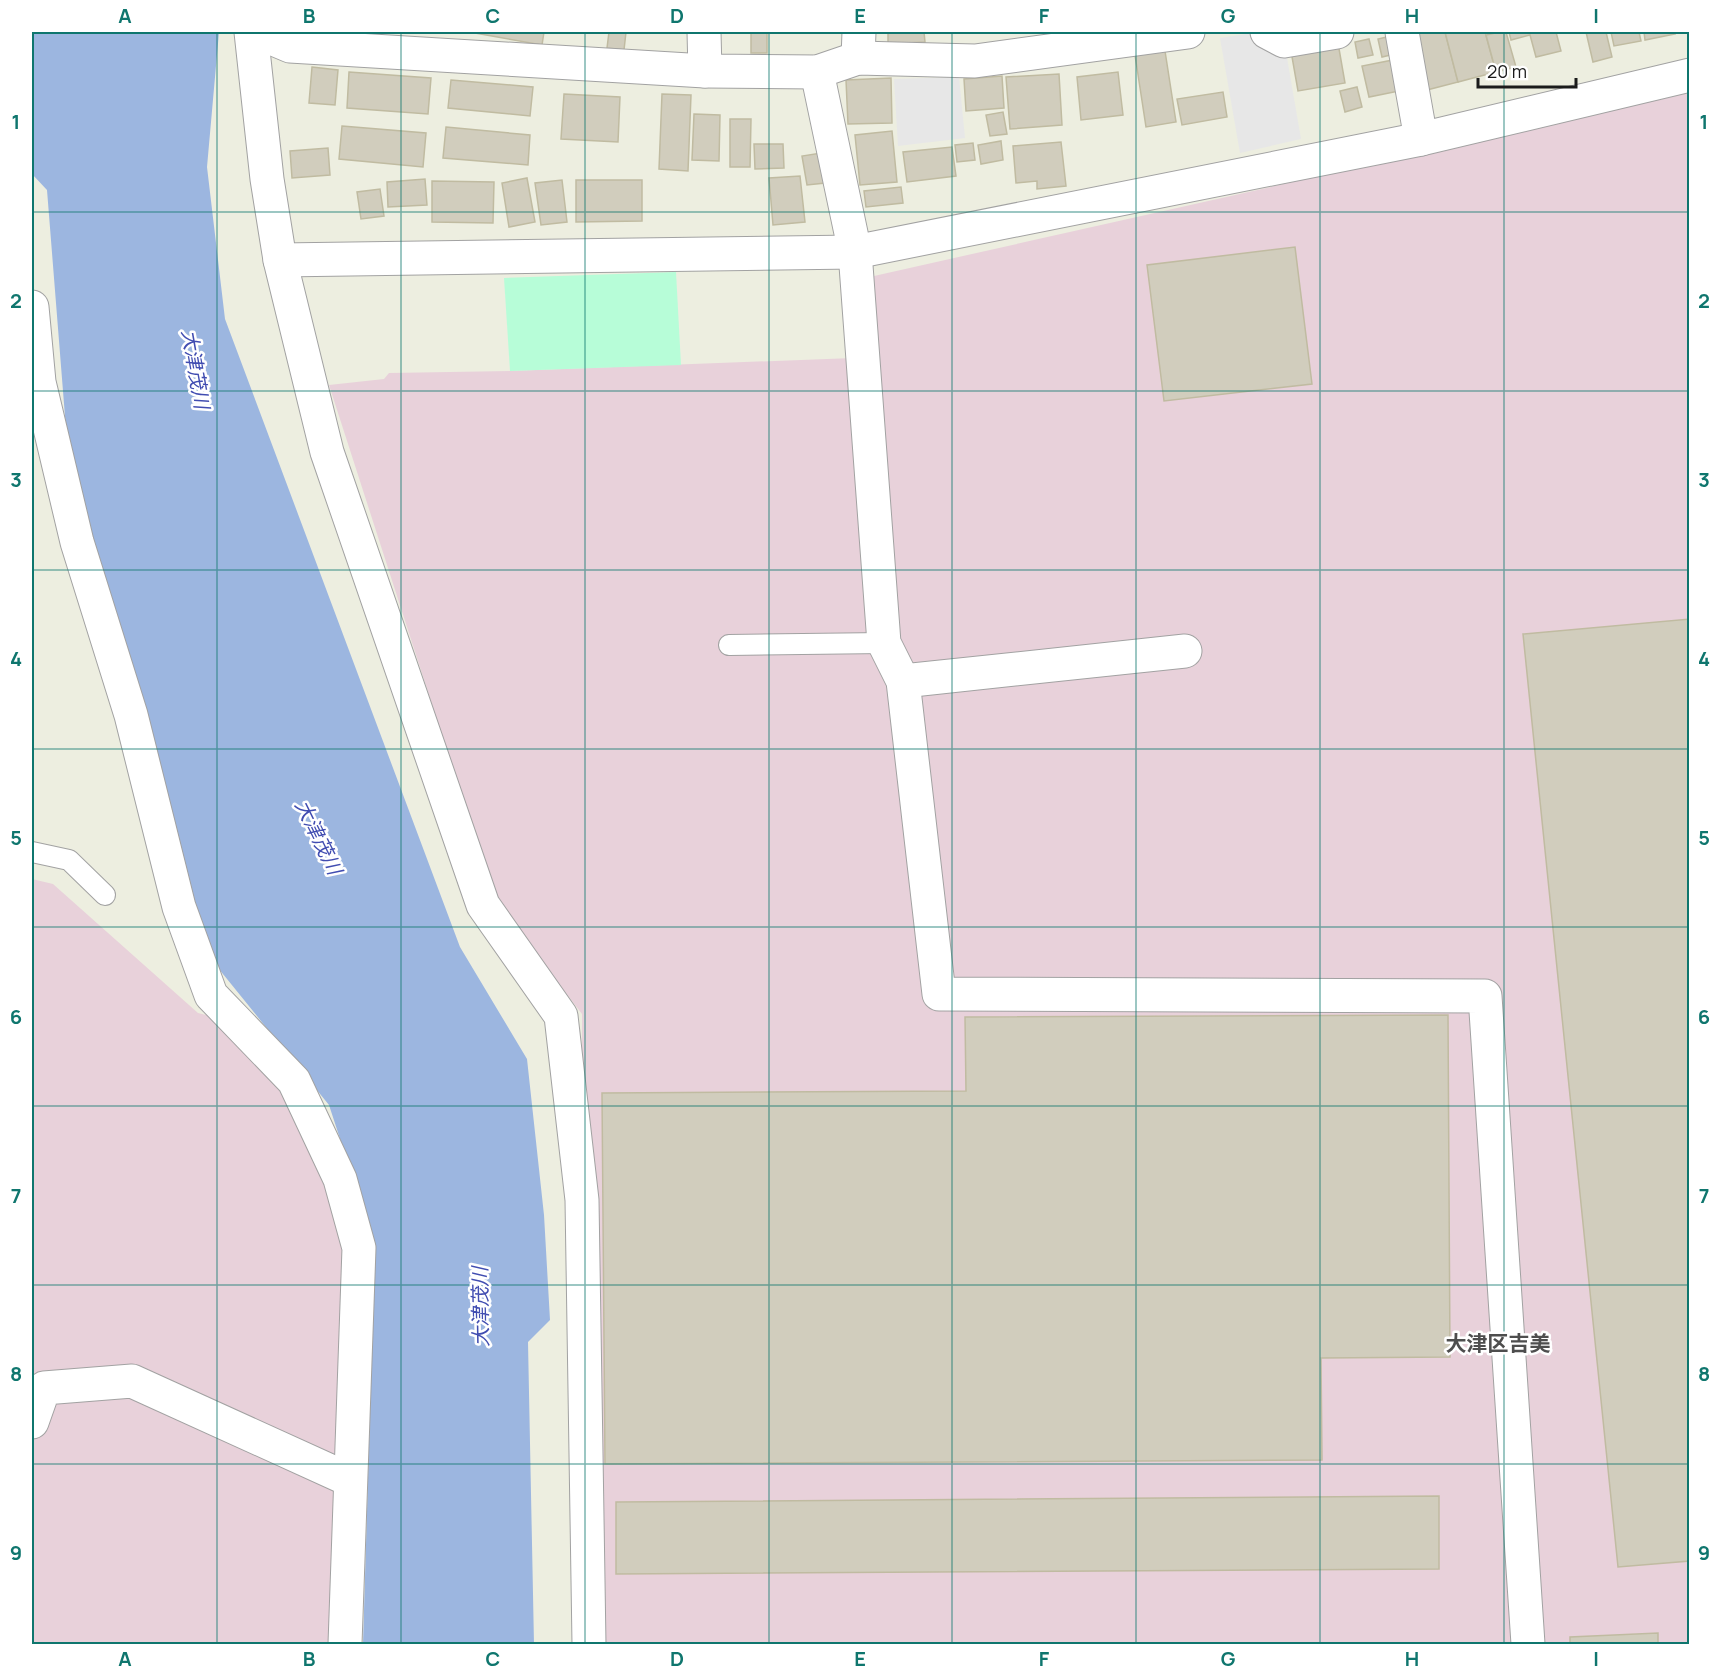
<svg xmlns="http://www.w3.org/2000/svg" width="1721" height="1676" font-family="Manrope,'Noto Sans JP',sans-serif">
<rect width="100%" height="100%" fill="#edeee0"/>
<g fill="#e8d1da">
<polygon points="1689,93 1689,1644 581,1644 582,1014 496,903 329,385 384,379 389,373 510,371 879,357 874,276"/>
<polygon points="32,879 53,884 198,1013 214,1017 284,1084 347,1231 339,1644 32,1644"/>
</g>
<polygon fill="#b7fdd8" points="676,272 681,365 510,371 504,278"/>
<g fill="#e7e7e7">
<polygon points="1252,33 1286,52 1301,139 1240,153 1220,38"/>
<polygon points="959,77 965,138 898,146 894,79"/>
</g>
<polygon fill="#9cb6e0" points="32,32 219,32 207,167 225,319 460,947 527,1059 544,1215 550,1320 528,1342 534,1644 363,1644 375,1246 329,1105 210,958 68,454 47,190 32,174"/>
<g fill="#d1cdbd" stroke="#c0bba1" stroke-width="1.5">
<polygon points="476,32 544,32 542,45 475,33"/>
<polygon points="609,32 626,32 624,50 607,48"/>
<rect x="751" y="32" width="16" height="21"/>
<polygon points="888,32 924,32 925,42 888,44"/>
<polygon points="1410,32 1445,32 1458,82 1423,91"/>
<polygon points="1445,32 1485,32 1496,72 1458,82"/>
<polygon points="1500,32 1506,32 1516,67 1496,72 1486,35"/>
<polygon points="1509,32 1556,32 1561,51 1536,57 1530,35 1511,40"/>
<polygon points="1586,32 1606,32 1612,57 1593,62"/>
<polygon points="1611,32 1639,32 1641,41 1614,46"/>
<polygon points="1644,32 1674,32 1675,34 1645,40"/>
<polygon points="1391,36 1395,54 1382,57 1378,39"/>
<polygon points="1369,39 1373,55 1358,58 1355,42"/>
<polygon points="1338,43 1345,83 1298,91 1291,51"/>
<polygon points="1165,51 1176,122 1146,127 1135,55"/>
<polygon points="1398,59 1404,90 1369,97 1362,66"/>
<polygon points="312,67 338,70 335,105 309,103"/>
<polygon points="349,72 431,78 428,114 347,108"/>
<polygon points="1118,72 1123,115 1081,120 1077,77"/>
<polygon points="1059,74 1062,125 1010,129 1006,77"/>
<polygon points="1002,76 1004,108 966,111 964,79"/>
<polygon points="891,78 892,123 848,124 846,80"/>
<polygon points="451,80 533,87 530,116 448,108"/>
<polygon points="1357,87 1362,107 1345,112 1340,91"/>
<polygon points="1223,92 1227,117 1182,125 1177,99"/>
<polygon points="564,94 620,97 618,142 561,139"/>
<polygon points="662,94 691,95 688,171 659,169"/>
<polygon points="1003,112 1007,134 990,136 986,115"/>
<polygon points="694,114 720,115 719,161 692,160"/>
<polygon points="730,119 751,119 750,167 730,167"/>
<polygon points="342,126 426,133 423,167 339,159"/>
<polygon points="446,127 530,135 528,165 443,158"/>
<polygon points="892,131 897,182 860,185 855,135"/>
<polygon points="1001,141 1003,160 981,164 978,145"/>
<polygon points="1061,142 1066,186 1037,189 1037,181 1016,183 1013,146"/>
<polygon points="973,143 975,160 957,162 955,145"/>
<polygon points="754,144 783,144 784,168 755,169"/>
<polygon points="952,147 956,176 907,182 903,152"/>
<polygon points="328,148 330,175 292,178 290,151"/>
<polygon points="821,153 825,183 807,185 802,156"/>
<polygon points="800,176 805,222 773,225 769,178"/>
<polygon points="527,178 535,222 509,227 502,183"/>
<polygon points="425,179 427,205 388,207 387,182"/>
<polygon points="562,180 567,222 541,225 535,183"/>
<polygon points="576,180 642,180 642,221 576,222"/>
<polygon points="432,181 494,182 493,223 432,222"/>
<polygon points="901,187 903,203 866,207 864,191"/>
<polygon points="380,189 384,216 361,219 357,192"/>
<polygon points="1295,247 1312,384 1164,401 1147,265"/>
<polygon points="1690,619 1690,1561 1618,1567 1523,634"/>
<polygon points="1448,1015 1450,1357 1321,1358 1322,1460 605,1464 602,1093 966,1091 965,1017"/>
<polygon points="1439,1496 1439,1569 616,1574 616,1502"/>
<polygon points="1658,1633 1658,1644 1570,1644 1570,1637"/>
</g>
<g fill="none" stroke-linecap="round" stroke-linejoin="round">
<g stroke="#a2a2a2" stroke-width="22">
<g id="service">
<polyline points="729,645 884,643"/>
<polyline points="32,852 69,860 105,895"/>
</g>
</g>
<g stroke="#a2a2a2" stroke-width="35">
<g id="minor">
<polyline points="251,32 267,179 280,260 327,452 483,905 561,1016 582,1200 589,1644"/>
<polyline points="257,32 290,46 705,71 817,72 858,58 975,61 1188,32"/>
<polyline points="704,32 705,71"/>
<polyline points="1267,32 1284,41 1337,32"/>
<polyline points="1402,32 1421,139"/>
<polyline points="858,58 859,32"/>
<polyline points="817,72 855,252 884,643 903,681 939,994 1485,996 1528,1644"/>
<polyline points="280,260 855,252 1421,139 1690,75"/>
<polyline points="32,307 39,382 77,542 131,715 179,907 211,995 294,1081 340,1179 359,1248 345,1644"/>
<polyline points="903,681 1185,651"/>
<polyline points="32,1422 44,1388 132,1381 350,1480"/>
</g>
</g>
<use href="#service" stroke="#fff" stroke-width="20"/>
<use href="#minor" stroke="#fff" stroke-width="33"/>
</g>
<path fill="none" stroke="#0f766e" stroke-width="1.5" stroke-opacity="0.55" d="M217 32V1644M401 32V1644M585 32V1644M769 32V1644M952 32V1644M1136 32V1644M1320 32V1644M1504 32V1644M32 212H1690M32 391H1690M32 570H1690M32 749H1690M32 927H1690M32 1106H1690M32 1285H1690M32 1464H1690"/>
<g text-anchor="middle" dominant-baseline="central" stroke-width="5" stroke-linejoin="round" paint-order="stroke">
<g font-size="20" font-style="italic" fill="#414db1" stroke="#fff">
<text transform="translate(196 369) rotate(80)">大津茂川</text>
<text transform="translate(319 837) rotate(64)">大津茂川</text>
<text transform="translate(480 1307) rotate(-91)">大津茂川</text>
</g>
<g font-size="21" font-weight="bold" fill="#4e4e4e" stroke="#fff">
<text x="1498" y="1343">大津区吉美</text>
</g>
</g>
<rect width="1721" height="1676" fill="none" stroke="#ffffff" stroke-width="66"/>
<path d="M1478 78v9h98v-9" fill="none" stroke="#1b1b1b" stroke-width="3"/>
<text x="1487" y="78" font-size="18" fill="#1b1b1b" stroke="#ffffff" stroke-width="4.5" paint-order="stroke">20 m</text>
<rect x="33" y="33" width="1655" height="1610" fill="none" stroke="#0f766e" stroke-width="2"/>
<g font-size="20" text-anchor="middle" font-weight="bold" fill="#0f766e">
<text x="125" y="23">A</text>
<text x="309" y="23">B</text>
<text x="493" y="23">C</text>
<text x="677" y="23">D</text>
<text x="860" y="23">E</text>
<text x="1044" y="23">F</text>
<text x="1228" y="23">G</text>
<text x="1412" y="23">H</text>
<text x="1596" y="23">I</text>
<text x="16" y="129">1</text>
<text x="1704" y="129">1</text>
<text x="16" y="308">2</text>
<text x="1704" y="308">2</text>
<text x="16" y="487">3</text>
<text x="1704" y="487">3</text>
<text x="16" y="666">4</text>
<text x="1704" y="666">4</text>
<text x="16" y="845">5</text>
<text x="1704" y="845">5</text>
<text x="16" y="1024">6</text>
<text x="1704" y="1024">6</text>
<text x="16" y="1203">7</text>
<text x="1704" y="1203">7</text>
<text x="16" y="1381">8</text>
<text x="1704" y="1381">8</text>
<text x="16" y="1560">9</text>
<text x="1704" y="1560">9</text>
<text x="125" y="1666">A</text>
<text x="309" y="1666">B</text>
<text x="493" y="1666">C</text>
<text x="677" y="1666">D</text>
<text x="860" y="1666">E</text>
<text x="1044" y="1666">F</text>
<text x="1228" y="1666">G</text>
<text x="1412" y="1666">H</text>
<text x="1596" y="1666">I</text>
</g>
</svg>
